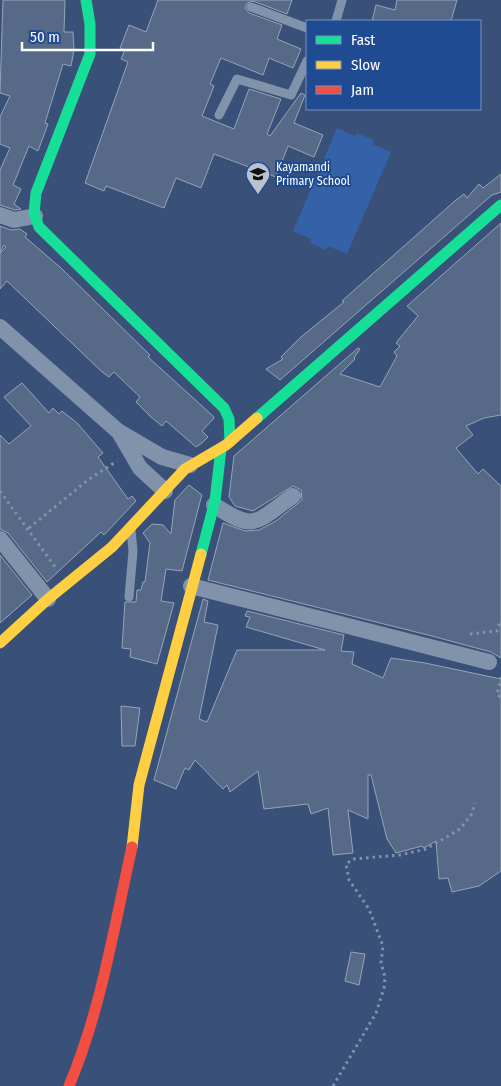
<svg xmlns="http://www.w3.org/2000/svg" width="501" height="1086" font-family="'Fira Sans Condensed',sans-serif">
<rect width="100%" height="100%" fill="#395178"/>
<polygon fill="#3461a8" points="337,128 355,136 357,133 374,140 372,144 391,152 347,254 328,246 326,250 310,243 311,239 293,231"/>
<g fill="#566987" stroke="#96a4b9">
<polygon points="3,0 65,0 64,32 73,32 74,50 71,66 63,64 45,123 48,124 38,151 29,146 13,185 21,189 14,204 21,209 15,210 0,205 0,170 10,148 0,144 0,117 10,96 0,93"/>
<polygon points="158,0 292,0 287,14 253,1 247,3 245,8 249,13 282,25 277,39 301,49 293,68 269,58 263,75 221,58 210,84 214,86 202,116 234,129 249,89 281,99 267,134 270,136 301,93 305,95 294,123 323,135 314,157 288,146 276,177 214,154 201,188 176,178 164,208 106,186 104,191 85,183 128,62 121,59 125,50 120,48 129,25 146,32"/>
<polygon points="397,0 457,0 451,21 372,21 376,5 395,10"/>
<polygon points="501,174 501,192 492,195 280,380 266,369 283,359 281,357 301,337 344,302 342,301 456,200 464,194 467,198 479,184 483,188"/>
<polygon points="501,223 501,415 484,418 466,426 473,435 456,448 478,474 483,469 501,486 501,658 491,652 428,635 208,580 223,523 245,531 259,530 276,521 302,500 301,490 293,486 253,511 235,506 229,497 234,456 358,348 360,349 354,358 355,359 340,374 380,387 397,356 394,352 400,346 396,343 418,316 407,306"/>
<polygon points="0,226 11,230 20,229 27,234 25,237 61,268 150,355 148,357 213,416 214,418 202,431 208,437 202,443 196,447 166,421 162,426 151,417 136,402 140,397 114,372 109,377 101,371 7,281 0,289 0,253 6,247 4,245 0,252"/>
<polygon points="22,383 49,413 53,408 59,414 62,411 77,423 103,453 98,457 128,499 132,496 136,501 104,535 101,532 47,582 8,533 0,529 0,435 9,444 31,426 4,397"/>
<polygon points="189,485 202,495 201,498 182,571 166,569 161,601 174,603 157,664 130,657 131,649 122,648 125,602 136,602 137,590 141,590 143,582 145,582 150,543 143,533 152,524 163,525 171,534 175,500"/>
<polygon points="0,555 32,595 0,623"/>
<polygon points="203,599 208,601 204,622 218,625 199,719 207,722 237,650 325,650 246,627 250,617 245,616 247,611 344,635 341,651 354,652 352,664 383,678 391,658 425,663 501,679 501,871 479,886 452,892 448,878 439,879 436,841 424,848 422,846 396,853 387,839 371,775 368,775 368,819 348,810 353,853 333,855 328,808 311,814 308,804 264,809 258,771 230,792 227,785 223,789 195,760 189,770 185,768 176,789 154,780"/>
<polygon points="121,706 140,708 135,746 122,746"/>
<polygon points="351,952 365,954 359,985 345,981"/>
</g>
<g fill="none" stroke-linecap="round" stroke-linejoin="round">
<g stroke="#8192ab" stroke-width="3" stroke-dasharray="2.5 4" stroke-linecap="butt">
<polyline points="0,491 55,567"/>
<polyline points="29,528 88,480 117,461"/>
<polyline points="470,634 497,631 501,620"/>
<polyline points="501,677 497,695 501,697"/>
<polyline points="333,1086 376,1013 384,988 385,977 381,963 383,946 369,909 349,880 346,864 353,859 400,855 426,849 460,829 471,815 475,803"/>
</g>
<g stroke="#8192ab" stroke-width="9">
<polyline points="251,7 307,28"/>
<polyline points="336,21 342,0"/>
<polyline points="219,115 237,79 291,95 307,61"/>
<polyline points="129,597 133,551 131,530"/>
</g>
<g stroke="#8192ab" stroke-width="16">
<polyline points="0,215 14,220 35,216"/>
<polyline points="0,327 119,432 140,468 165,491"/>
<polyline points="121,433 162,457 190,465"/>
<path d="M214 505C256 533 255 522 293 496"/>
<polyline points="0,539 48,599"/>
<polyline points="191,586 489,662"/>
</g>
<g stroke="#16e098" stroke-width="11">
<polyline points="86,0 90,24 90,54 36,193 34,213 39,227 224,408 229,419 230,442"/>
<polyline points="257,418 501,205"/>
<polyline points="201,554 215,501 221,449"/>
</g>
<g stroke="#ffcf43" stroke-width="11">
<polyline points="0,643 48,599 112,547 185,469 226,445 257,418"/>
<polyline points="132,847 139,785 201,554"/>
</g>
<path stroke="#f24e42" stroke-width="11" d="M69 1086C101 1010 114 927 132 847"/>
</g>
<defs>
<g id="school-pin" transform="scale(1.25)"><path d="M0 17L-7.5 6A9.5 9.5 0 1 1 7.5 6Z" fill="#bac2d0" stroke="#1f4b92"/><path d="M0-5L7-2L0 1L-7-2ZM-4 1L0 2.5L4 1V4Q0 6-4 4Z" fill="#111"/></g>
</defs>
<g fill-rule="evenodd">
<use href="#school-pin" x="258" y="174"/>
</g>
<g text-anchor="middle" dominant-baseline="central" stroke-width="4" stroke-linejoin="round" paint-order="stroke">
<g font-size="12" fill="#fff" stroke="#1f4b92" text-anchor="start">
<text x="276" y="167">Kayamandi<tspan x="276" dy="14">Primary School</tspan></text>
</g>
</g>
<rect x="306" y="20" width="175" height="90" fill="#1f4b92" stroke="#7993be"/>
<rect x="316" y="36" width="25" height="8" fill="#16e098" stroke="#7993be"/>
<text x="351" y="45" font-size="15" fill="#ffffff">Fast</text>
<rect x="316" y="61" width="25" height="8" fill="#ffcf43" stroke="#7993be"/>
<text x="351" y="70" font-size="15" fill="#ffffff">Slow</text>
<rect x="316" y="86" width="25" height="8" fill="#f24e42" stroke="#7993be"/>
<text x="351" y="95" font-size="15" fill="#ffffff">Jam</text>
<path d="M22 42v8h131v-8" fill="none" stroke="#ffffff" stroke-width="2.5"/>
<text x="30" y="42" font-size="15" fill="#ffffff" stroke="#1f4b92" stroke-width="4" paint-order="stroke">50 m</text>
</svg>
